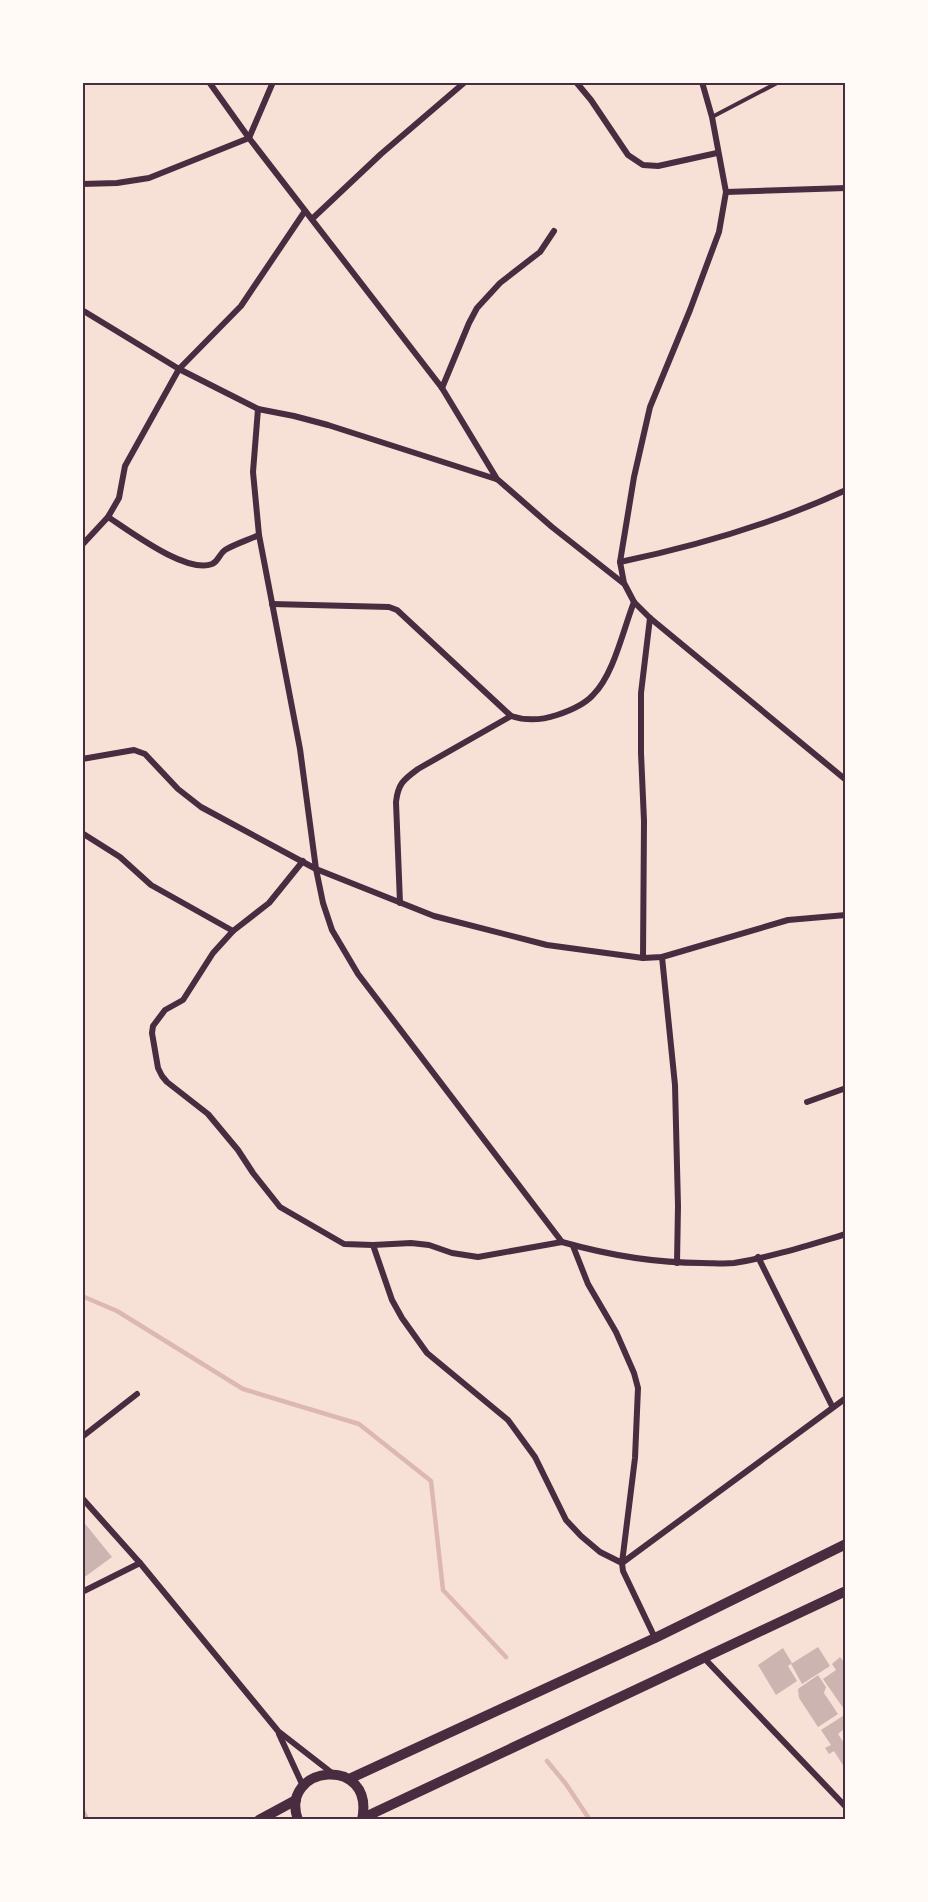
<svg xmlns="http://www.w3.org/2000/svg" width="928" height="1902" font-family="Cabin,sans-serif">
<rect width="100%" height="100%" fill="#f7e1d7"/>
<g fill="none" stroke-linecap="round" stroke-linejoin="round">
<g stroke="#dcb8b0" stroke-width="4.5">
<polyline points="82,1296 117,1311 243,1389 359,1424 431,1481 443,1590 506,1657"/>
<polyline points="547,1761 566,1784 590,1820"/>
</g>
</g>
<g fill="#ccb4b1">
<polygon points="82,1520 112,1557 82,1579"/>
<polygon points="818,1647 830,1666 802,1684 791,1664"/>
<polygon points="783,1648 792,1663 788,1666 797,1681 776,1695 758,1665"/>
<polygon points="840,1657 846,1664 846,1712 823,1679 836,1670 832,1664"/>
<polygon points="818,1675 826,1687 824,1693 838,1714 818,1727 799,1698 798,1689"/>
<polygon points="846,1714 846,1734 843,1730 838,1734 846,1746 846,1770 834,1751 829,1754 825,1748 831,1745 821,1730"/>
<polygon points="82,1804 90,1820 82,1820"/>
</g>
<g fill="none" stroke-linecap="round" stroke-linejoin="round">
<polyline stroke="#4a2c40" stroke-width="4" points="712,117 779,82"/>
<g stroke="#4a2c40" stroke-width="6">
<polyline points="209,82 249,138 442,388 497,479 552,527 623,583"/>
<polyline points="576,82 591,100 628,155 643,165 658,166 717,153"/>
<polyline points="702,82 712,117 726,192 719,232 690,310 650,407 634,477 620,562 624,583 634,602 650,618 846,780"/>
<polyline points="82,184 117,183 149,178 249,138 273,82"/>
<polyline points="726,192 846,188"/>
<polyline points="312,219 381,154 465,82"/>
<polyline points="82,310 179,369 258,409 294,416 328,425 496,479"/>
<polyline points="442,388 469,323 477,308 500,283 540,252 554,231"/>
<path d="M258 409 253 472 259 535 300 749 316 869 323 903 332 930 358 974 562 1242C608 1255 654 1263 702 1263 713 1263 724 1264 734 1263 772 1257 809 1245 846 1234"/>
<path d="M108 517C130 531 186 574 212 564 219 561 219 554 225 550 235 544 248 540 259 535"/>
<polyline points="82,545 108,517 119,498 125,466 179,369 241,306 305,211"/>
<path d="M620 562C697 546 775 523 846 490"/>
<path d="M272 604 389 607 397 610 511 716C526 721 542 720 557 715 569 711 584 705 593 695 614 674 623 630 634 602"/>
<polyline points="82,759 134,750 145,754 178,789 201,807 316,869 434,916 547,945 643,958 662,957 788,920 846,915"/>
<polyline points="82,833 120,857 151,885 233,931"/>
<polyline points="303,861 269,903 233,931 213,953 183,1000 165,1010 153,1026 152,1033 158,1068 162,1076 167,1082 208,1114 238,1150 253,1173 280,1207 344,1244 373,1245 411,1243 429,1245 452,1253 478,1257 562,1242"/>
<path d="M400 903 396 802C398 784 403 780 418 769L511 716"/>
<polyline points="662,957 675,1085 678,1206 677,1263"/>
<polyline points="643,958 644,821 641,753 641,693 650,618"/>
<polyline points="807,1102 846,1088"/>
<polyline points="373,1245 392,1300 402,1318 427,1353 508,1420 535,1457 566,1520 581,1536 600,1552 622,1563 635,1458 638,1388 634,1373 616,1332 588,1284 573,1246"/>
<polyline points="758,1257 832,1406"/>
<polyline points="82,1437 137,1394"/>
<polyline points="82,1498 140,1563 278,1731 332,1773"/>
<polyline points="82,1592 140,1563"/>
<polyline points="655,1638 623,1571 622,1563 846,1398"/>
<polyline points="704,1658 846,1807"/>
<polyline points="279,1734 303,1786"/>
</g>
<g stroke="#4a2c40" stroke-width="10">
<polyline points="349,1779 655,1638 846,1544"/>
<polyline points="363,1818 846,1591"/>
<polyline points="259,1820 296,1800"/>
<path d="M298 1820C278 1765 376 1754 362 1820"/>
</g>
</g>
<rect width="928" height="1902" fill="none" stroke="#fffaf5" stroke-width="168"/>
<rect x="84" y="84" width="760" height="1734" fill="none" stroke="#4a2c40" stroke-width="2"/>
</svg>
